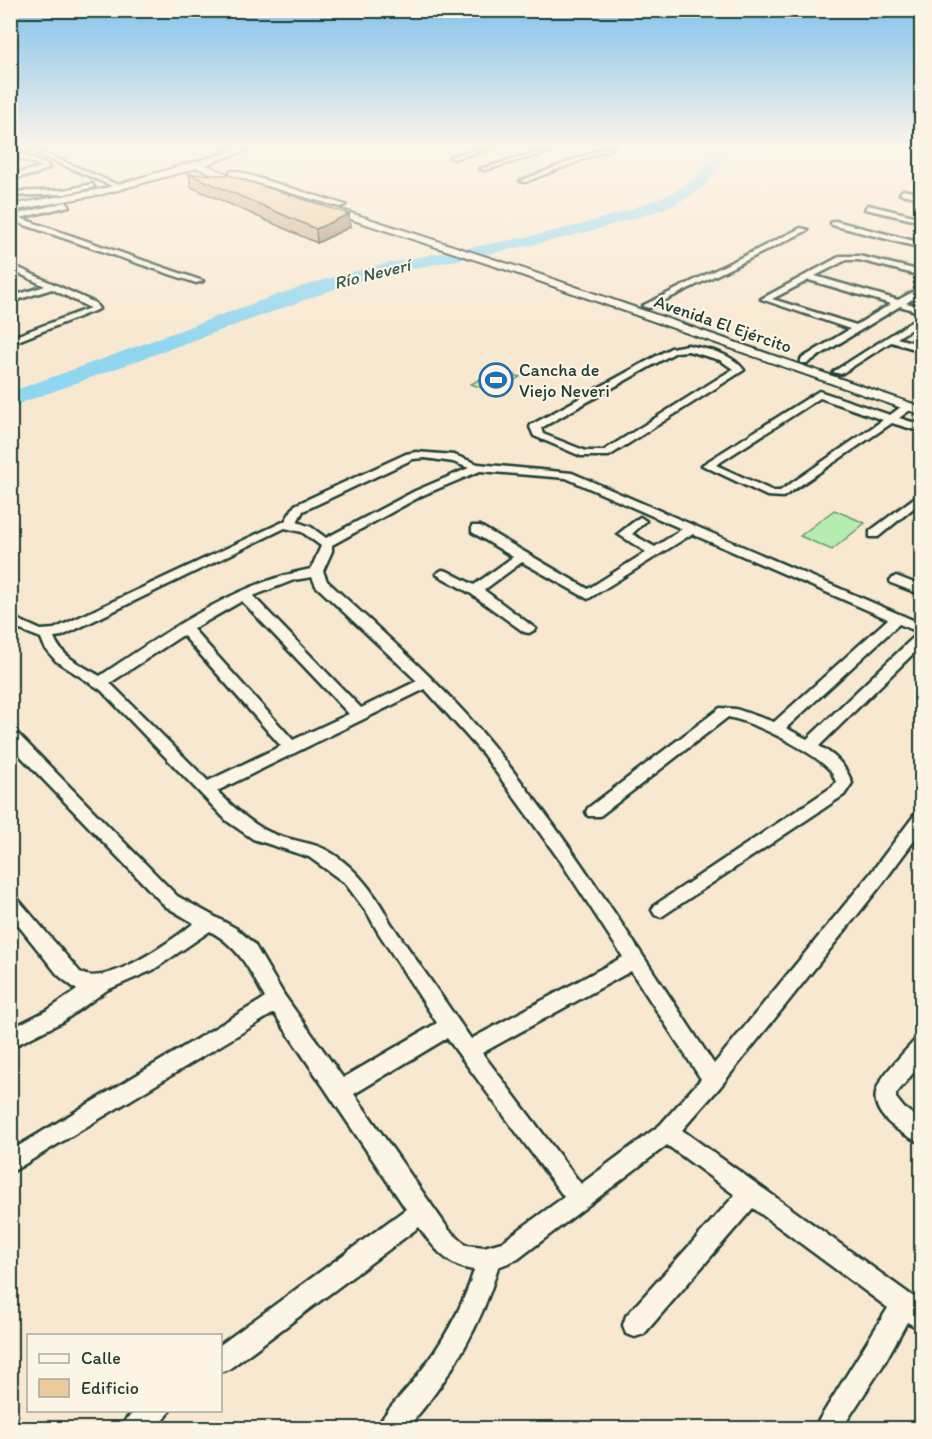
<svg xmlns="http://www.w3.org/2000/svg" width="932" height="1439" font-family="Itim,sans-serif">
<rect width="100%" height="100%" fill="#f8e8d0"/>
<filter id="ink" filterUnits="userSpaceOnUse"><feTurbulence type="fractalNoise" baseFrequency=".0167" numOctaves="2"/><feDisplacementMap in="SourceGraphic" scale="12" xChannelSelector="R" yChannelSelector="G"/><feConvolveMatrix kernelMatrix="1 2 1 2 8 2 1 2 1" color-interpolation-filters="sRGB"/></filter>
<g filter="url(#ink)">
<g fill="#b5ecaf" stroke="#6a9472" stroke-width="1.5">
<polygon points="498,369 520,377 493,392 471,384"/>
<polygon points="834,510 865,523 832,550 800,536"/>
</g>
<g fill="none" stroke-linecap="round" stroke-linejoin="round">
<path fill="#8fd6f1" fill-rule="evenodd" d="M715 147H729C722 162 714 178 702 188 683 204 654 212 631 219 537 250 438 259 343 286L10 407V392C72 370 133 348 194 325 246 306 298 286 352 272 459 244 576 239 677 190 696 181 706 165 715 147Z"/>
<g stroke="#1f3d34" stroke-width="5">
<g id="minor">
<polygon points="22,147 30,147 125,188 119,189"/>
<polygon points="225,147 234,147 243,151 240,153"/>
<polygon points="486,147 496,147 453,159 450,157"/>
<polygon points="557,147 567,147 485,170 480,169"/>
<polygon points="607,147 615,147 525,182 520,181"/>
<polygon points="10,149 47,165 49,168 36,174 10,179 10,175 42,167 10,154"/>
<polygon points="92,184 94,187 65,194 10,196 10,192 65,190"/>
<polygon points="903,190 922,194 922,198 900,194"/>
<polygon points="66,202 69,206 20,218 203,281 196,283 10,220 10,216"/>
<polygon points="868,205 922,218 922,222 865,209"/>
<polygon points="835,221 922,243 922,248 832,225 831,223"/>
<polygon points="801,228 808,230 649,308 642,306"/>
<path d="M841 256H859L922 271V276L859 260H846L815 276 898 300 922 287V293L906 303 922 307V313L900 306 807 363H801V359L850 329 761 299ZM809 280 891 304 856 325 772 299Z"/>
<polygon points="10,264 95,303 99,309 10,344 10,338 90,308 52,289 10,302 10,297 45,286 10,269"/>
<polygon points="922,315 922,322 897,338 922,345 922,351 891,342 841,374 833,372"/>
<path d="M688 345C709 350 730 352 744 370L609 456H581L534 436 530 427 531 425 671 348ZM688 351 720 360 733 369 603 451H586L543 434 541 428 676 352Z"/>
<path d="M819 391 890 415 905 404H913V408L899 418 922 425V432L892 423 783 497 767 496 702 465ZM820 398 883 420 780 491H773L716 465Z"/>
<path d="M416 452 454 455 478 464 572 473 922 624V645L819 746C836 756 845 765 852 783L844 795 661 917 655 915 652 910 655 905 832 787 836 782C834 778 833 773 830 770 811 750 754 722 728 717L600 816H588L586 812 588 808 720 708 736 709 774 722 888 619 692 534 588 599 522 562 484 590 536 629 529 633 524 632 470 593 436 574 442 570 447 571 474 585 513 557 472 532V526H480L588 589 646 552 618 534 640 517 646 521 632 534 655 547 682 529 566 478 480 471 423 495 332 545V551L323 571 327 581C384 634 445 686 494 747 575 847 643 957 714 1064L870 874 916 813 922 811V830L882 884 720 1087 682 1130 922 1303V1330L907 1322 882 1367 842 1428H814L888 1308 753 1208 644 1334 635 1337 626 1334 623 1325 626 1316 735 1195 667 1145 518 1259 498 1267C481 1328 448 1381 407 1428H377C385 1410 402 1396 414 1380 440 1347 462 1311 474 1270 448 1267 433 1247 419 1227L229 1369 220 1372V1345L406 1209 274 1013 10 1173V1151L265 998C250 970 239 947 210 931L153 970 107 990 62 1022 10 1048V1029L48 1010 77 990 58 975 10 915V895L16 897 80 972C104 990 174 939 194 923L165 906 10 745V730L15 731 177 896 237 929 254 944 284 995 343 1078 437 1023 378 932 368 914 345 883 309 857 253 839 227 821 101 690 56 661 45 648 41 638 10 626V616L41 630 54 629 285 521 295 505 406 454ZM425 458 453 462 469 468 415 491 326 538 311 527 297 522 303 511 413 459ZM285 528 302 532 321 546 311 569C233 584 165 633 100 676 83 666 61 657 54 637L62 636ZM312 577 316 586 417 681 361 708 253 596 294 580ZM242 601 349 714 293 740 193 629ZM899 624 921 633 917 634 807 739 786 728ZM183 635 281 746 208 781 110 683ZM425 689 483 754 561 862 623 957 471 1039 390 922C376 893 348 857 317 846 299 840 280 839 263 829 246 819 231 805 217 791ZM631 971 701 1079 660 1125 581 1184 482 1053ZM447 1038 564 1197 502 1242 484 1247 466 1245 449 1230 354 1094Z"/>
<polygon points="922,492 922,501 878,537 870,537 870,531"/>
<polygon points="896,576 922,586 922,595 891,583 890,580"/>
<path d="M922 1037V1062L896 1094V1098L904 1108 922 1121V1143C902 1135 868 1114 877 1089 882 1074 904 1053 915 1040Z"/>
<path d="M137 1410H170C161 1432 143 1428 122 1428L126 1419Z"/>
</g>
</g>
<g stroke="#1f3d34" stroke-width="4">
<g id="tertiary">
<polygon points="245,147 256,147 205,165 230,175 230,171 236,171 346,205 339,207 230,175 245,180 246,182 242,185 197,168 103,194 10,211 10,205 102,189"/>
<polygon points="326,205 518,267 922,407 922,415 510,271 323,210 322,208"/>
</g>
</g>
<use href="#minor" fill="#fcf5e5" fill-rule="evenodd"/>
<use href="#tertiary" fill="#fcf5e5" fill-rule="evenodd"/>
</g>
<polygon fill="#ccad88" stroke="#1f3d34" stroke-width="1.5" points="189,174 350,227 317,243 191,187"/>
<polygon fill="#a68d6f" stroke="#1f3d34" stroke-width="1.5" points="349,214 350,227 317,243 316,229"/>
<polygon fill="#edc99e" stroke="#1f3d34" stroke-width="1.5" points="189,174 229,175 349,214 316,229"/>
</g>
<linearGradient id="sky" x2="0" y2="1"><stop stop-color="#84c2ec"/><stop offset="0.42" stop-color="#fcf5ea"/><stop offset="1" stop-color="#fcf5ea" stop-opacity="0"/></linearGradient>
<rect width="932" height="348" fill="url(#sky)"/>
<defs>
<g id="stadium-ring" transform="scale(1.725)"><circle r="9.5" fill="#fcf5e5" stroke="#1f6fb2" stroke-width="1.5"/><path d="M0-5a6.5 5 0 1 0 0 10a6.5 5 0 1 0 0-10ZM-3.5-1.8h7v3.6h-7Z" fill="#1f6fb2"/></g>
</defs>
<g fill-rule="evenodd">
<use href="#stadium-ring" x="496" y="380"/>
</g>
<g text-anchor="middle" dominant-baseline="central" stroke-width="4.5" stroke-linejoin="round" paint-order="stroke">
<g font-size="18" font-style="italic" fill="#355c5a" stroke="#fcf5e5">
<text transform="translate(372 274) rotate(-14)">Río Neverí</text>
</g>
<g font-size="18" fill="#1f3d34" stroke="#fcf5e5">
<text transform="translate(723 324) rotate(19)">Avenida El Ejército</text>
</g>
<g font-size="18" fill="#1f3d34" stroke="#fcf5e5" text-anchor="start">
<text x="519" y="370">Cancha de<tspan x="519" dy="21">Viejo Neveri</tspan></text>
</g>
</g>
<rect width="932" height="1439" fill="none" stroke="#fcf5e5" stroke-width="36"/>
<rect x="18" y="18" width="896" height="1403" fill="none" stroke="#1f3d34" stroke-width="2" filter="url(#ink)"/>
<rect x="27" y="1334" width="195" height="78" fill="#fcf5e5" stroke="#a4ab9e" stroke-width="1.5"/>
<rect x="39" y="1354" width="30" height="9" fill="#fcf5e5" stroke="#a4ab9e" stroke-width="1.5"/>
<text x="81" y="1364" font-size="18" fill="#1f3d34">Calle</text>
<rect x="39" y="1379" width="30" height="18" fill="#edc99e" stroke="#a4ab9e" stroke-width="1.5"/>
<text x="81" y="1394" font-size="18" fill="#1f3d34">Edificio</text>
</svg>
